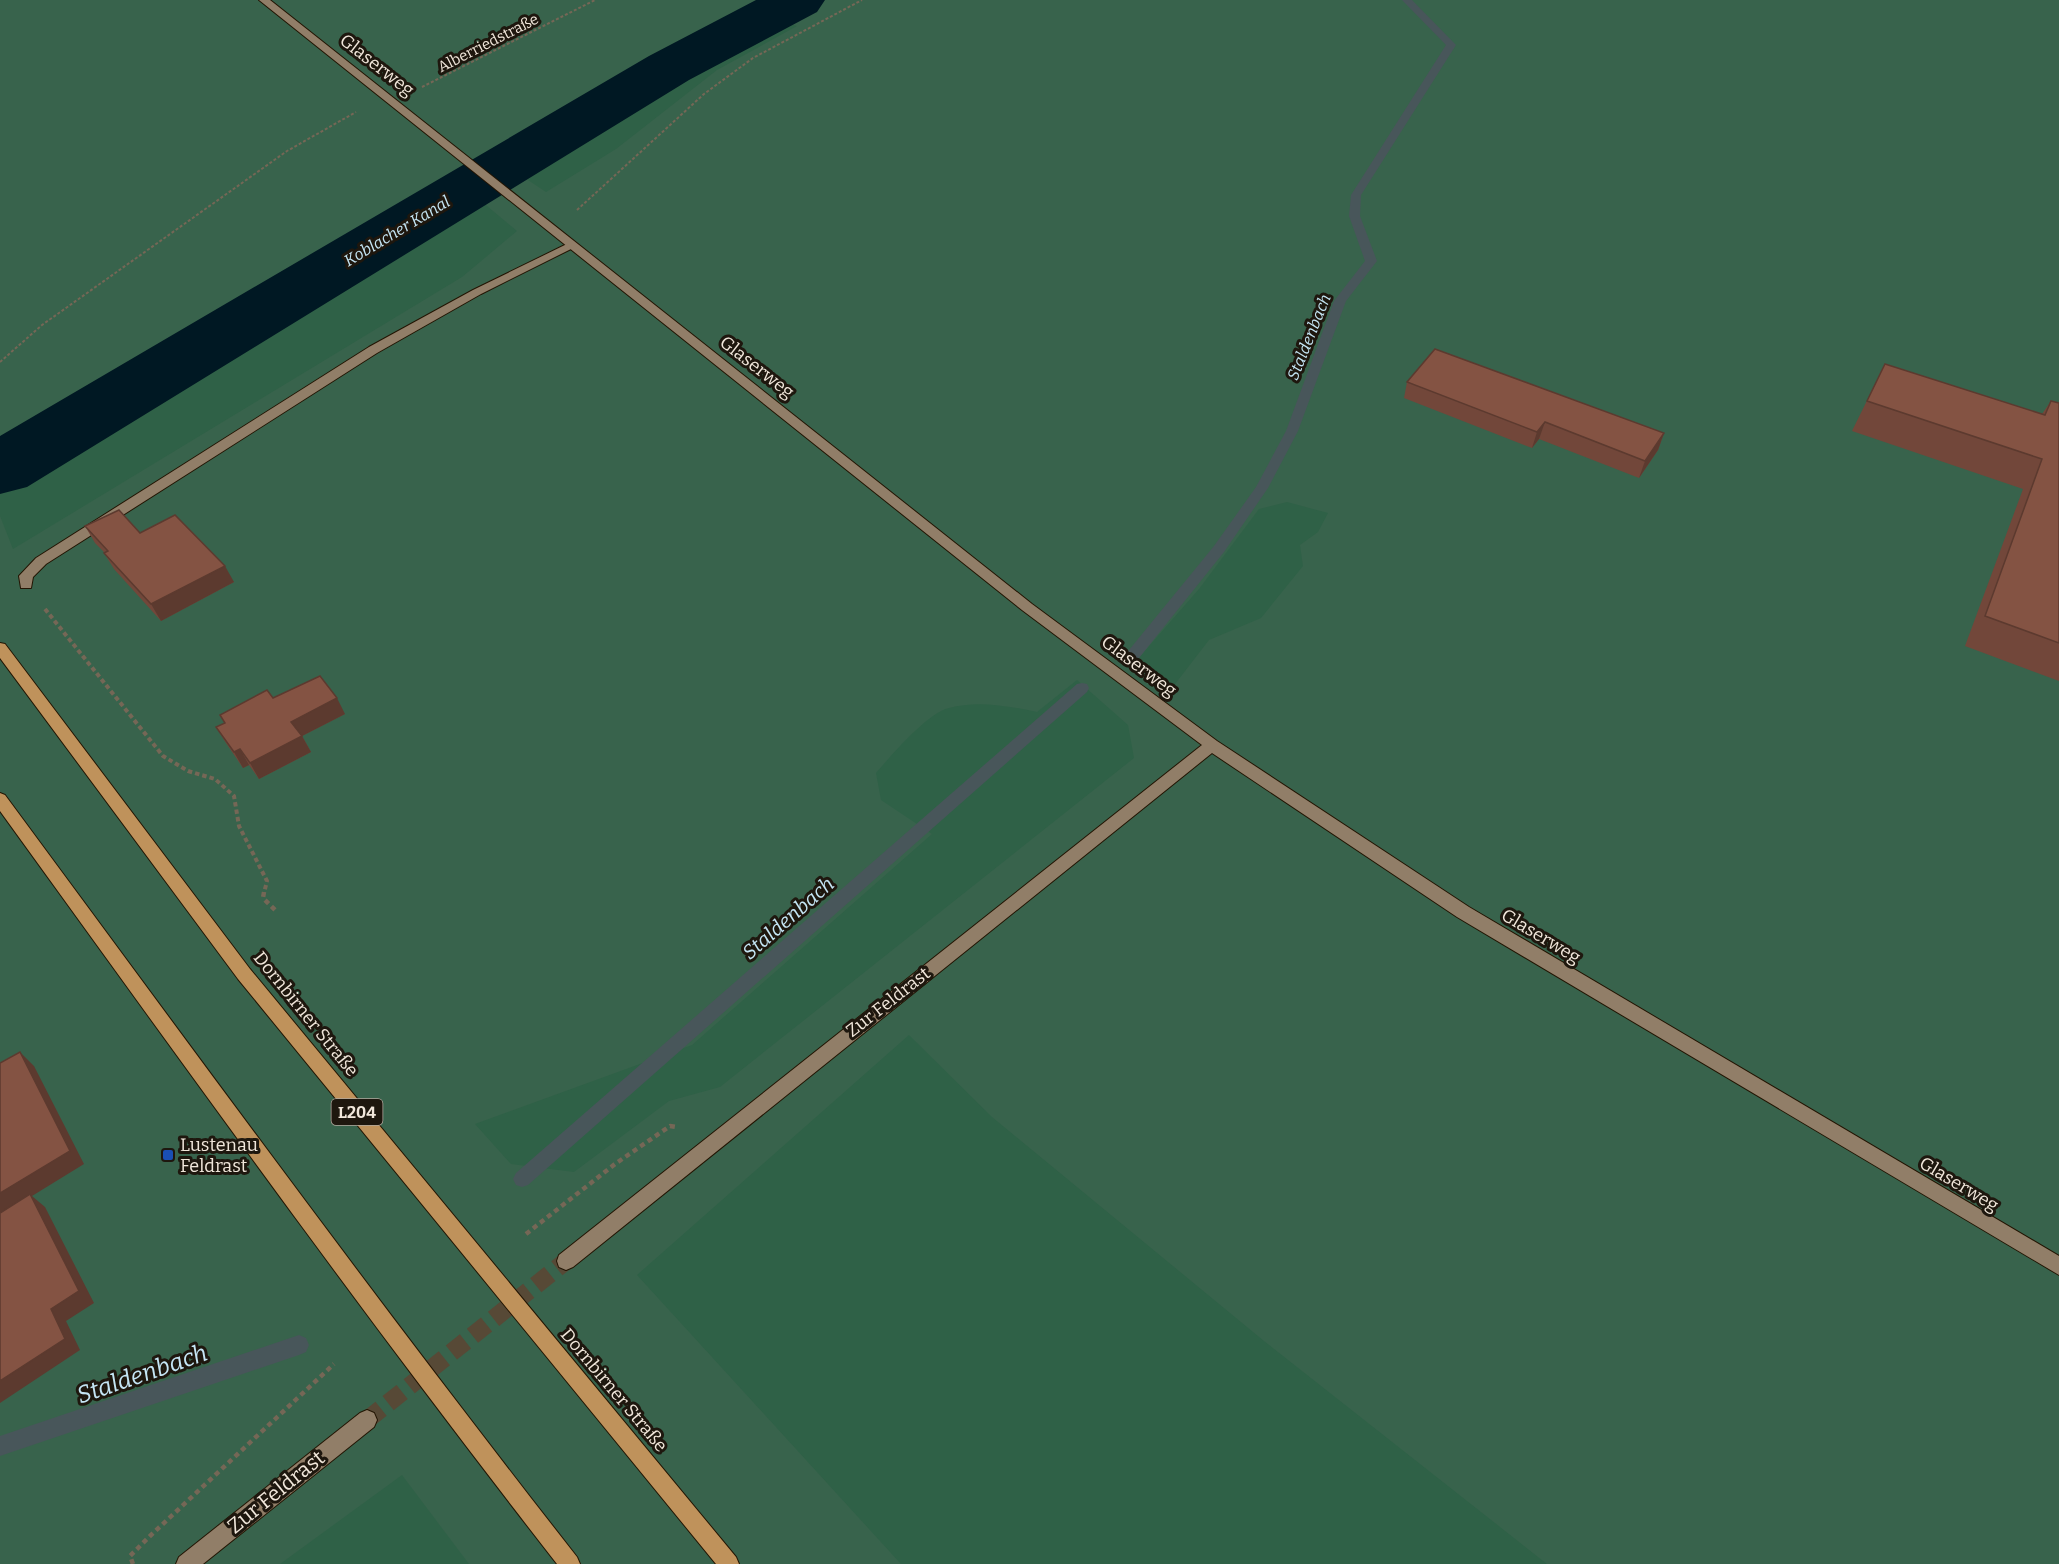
<svg xmlns="http://www.w3.org/2000/svg" width="2059" height="1564" font-family="Bitter,serif">
<rect width="100%" height="100%" fill="#3c2d19"/>
<rect fill="#38634c" x="0" y="0" width="2059" height="1564"/>
<g fill="#2f6147">
<polygon points="783,22 797,26 717,70 616,149 546,192 525,178 686,76"/>
<polygon points="481,201 517,231 462,277 13,549 0,516 0,494"/>
<polygon points="1287,502 1328,513 1318,532 1300,545 1303,566 1261,618 1209,640 1172,688 1136,661 1199,589 1259,509"/>
<path d="M1077 680 1128 725 1134 758 720 1087 669 1101 574 1172 511 1164 475 1124 692 1045 932 834 881 800 876 773C891 756 927 713 949 708 977 700 1009 706 1037 712Z"/>
<polygon points="909,1035 992,1117 1264,1341 1547,1564 901,1564 637,1275"/>
<polygon points="402,1475 469,1564 280,1564"/>
</g>
<g fill="none" stroke-linecap="round" stroke-linejoin="round">
<g fill="#48565a" fill-rule="evenodd">
<polygon points="1402,0 1412,0 1456,45 1361,195 1360,216 1377,261 1346,301 1298,431 1268,488 1224,552 1139,658 1129,658 1127,654 1129,650 1214,546 1256,487 1286,431 1334,301 1365,261 1349,216 1351,195 1446,45"/>
<polygon points="1082,683 1087,684 1089,688 1087,692 528,1185 522,1187 516,1185 513,1179 516,1173 1077,684"/>
<polygon points="299,1335 306,1338 309,1345 306,1352 299,1355 0,1456 0,1436"/>
</g>
<polygon fill="#001823" fill-rule="evenodd" points="756,0 825,0 817,12 689,80 27,487 0,494 0,436 649,56"/>
<polyline stroke="#574936" stroke-width="18" stroke-dasharray="18 9" stroke-linecap="butt" points="367,1420 566,1261"/>
<g stroke="#231503" stroke-width="2">
<polygon id="lane" points="571,242 575,243 575,247 481,294 377,353 46,564 33,577 31,588 21,588 19,576 36,558 369,347 473,290"/>
</g>
<g stroke="#231503" stroke-width="2">
<g id="street">
<polygon points="259,0 270,0 1032,604 1217,741 1469,907 2059,1256 2059,1275 1457,917 1212,753 573,1267 566,1270 559,1267 557,1261 559,1255 1202,745 1022,610"/>
<polygon points="367,1410 374,1413 377,1420 374,1427 203,1564 176,1564 179,1557 360,1413"/>
</g>
</g>
<g stroke="#231503" stroke-width="2">
<g id="primary">
<polygon points="0,643 5,644 250,969 736,1557 739,1564 716,1564 238,979 0,658"/>
<path d="M0 793 5 795C194 1051 381 1307 577 1557L580 1564H557C365 1318 183 1064 0 811Z"/>
</g>
</g>
<g stroke="#756756" stroke-width="2" stroke-dasharray="3 2" stroke-linecap="butt">
<polyline points="422,87 595,0"/>
<polyline points="577,210 704,94 753,58 862,0"/>
<polyline points="0,362 42,325 287,151 356,112"/>
</g>
<polyline stroke="#756756" stroke-width="4" stroke-dasharray="4.5 3" stroke-linecap="butt" points="45,609 163,756 188,771 215,779 234,796 239,826 267,881 264,893"/>
<g stroke="#756756" stroke-width="4.5" stroke-dasharray="5 4" stroke-linecap="butt">
<polyline points="264,892 263,898 275,910"/>
<polyline points="526,1234 615,1164 670,1126 676,1127"/>
<polyline points="133,1564 130,1556 150,1536 334,1364"/>
</g>
<use href="#lane" fill="#917e68" fill-rule="evenodd"/>
<use href="#street" fill="#917e68" fill-rule="evenodd"/>
<use href="#primary" fill="#bf925b" fill-rule="evenodd"/>
</g>
<g fill="#72473a">
<polygon points="1885,364 2042,414 2051,401 2059,403 2059,681 1965,646 2023,489 1852,431"/>
<polygon points="1407,382 1664,433 1658,450 1639,478 1539,439 1532,448 1404,398"/>
<polygon points="85,526 140,533 234,582 161,621 114,569 104,553 105,553 95,543"/>
<polygon points="273,698 345,714 302,736 311,752 259,779 249,765 243,768 226,743 216,727 225,723 220,715"/>
</g>
<g fill="#5c3a2f">
<polygon points="1545,422 1539,439 1532,448 1537,432"/>
<polygon points="1664,433 1658,450 1639,478 1645,461"/>
<polygon points="225,566 234,582 161,621 151,604"/>
<polygon points="337,698 345,714 302,736 311,752 259,779 250,763 291,722"/>
<polygon points="240,749 249,765 243,768 234,752"/>
<polygon points="20,1052 34,1066 84,1164 32,1196 45,1207 94,1303 66,1321 80,1350 0,1403 0,1193"/>
</g>
<g fill="#845343" stroke="#5c3a2f" stroke-width="1.5">
<polygon points="1435,349 1664,433 1645,461 1545,422 1537,432 1407,382"/>
<polygon points="1885,364 2045,415 2051,401 2059,403 2059,643 1985,616 2042,459 1867,401"/>
<polygon points="119,510 140,533 175,515 225,566 151,604 104,553 108,551 85,526"/>
<polygon points="320,676 337,698 291,722 302,736 250,763 240,749 234,752 216,727 225,723 220,715 267,690 273,698"/>
<polygon points="20,1052 70,1151 0,1193 0,1063"/>
<polygon points="30,1194 79,1291 51,1309 65,1339 0,1381 0,1213"/>
</g>
<rect fill="#1a4fb4" stroke="#1e170e" stroke-width="2" x="162" y="1149" width="12" height="12" rx="3"/>
<g text-anchor="middle" dominant-baseline="central" stroke-width="6" stroke-linejoin="round" paint-order="stroke">
<g font-size="15" fill="#f1e7db" stroke="#1e170e">
<text transform="translate(488 43) rotate(-27)">Alberriedstraße</text>
</g>
<g font-size="16" font-style="italic" fill="#c5e6f5" stroke="#1e170e">
<text transform="translate(397 231) rotate(-31)">Koblacher Kanal</text>
<text transform="translate(1309 337) rotate(-68)">Staldenbach</text>
</g>
<rect fill="#1e170e" stroke="#b2a99e" stroke-width="1.5" x="331.5" y="1099" width="51" height="26" rx="4.5"/>
<g font-size="16" font-weight="bold" fill="#f1e7db">
<text x="357" y="1112">L204</text>
</g>
<g font-size="18" fill="#f1e7db" stroke="#1e170e">
<text transform="translate(377 65) rotate(38)">Glaserweg</text>
<text transform="translate(757 367) rotate(38)">Glaserweg</text>
<text transform="translate(1139 666) rotate(37)">Glaserweg</text>
<text transform="translate(1541 936) rotate(31)">Glaserweg</text>
<text transform="translate(888 1002) rotate(-38)">Zur Feldrast</text>
<text transform="translate(306 1014) rotate(51)">Dornbirner Straße</text>
<text transform="translate(1959 1184) rotate(31)">Glaserweg</text>
<text transform="translate(614 1390) rotate(50)">Dornbirner Straße</text>
</g>
<g font-size="18" fill="#f1e7db" stroke="#1e170e" text-anchor="start">
<text x="180" y="1145">Lustenau<tspan x="180" dy="21">Feldrast</tspan></text>
</g>
<g font-size="20" font-style="italic" fill="#c5e6f5" stroke="#1e170e">
<text transform="translate(788 918) rotate(-41)">Staldenbach</text>
</g>
<g font-size="21" fill="#f1e7db" stroke="#1e170e">
<text transform="translate(276 1492) rotate(-39)">Zur Feldrast</text>
</g>
<g font-size="24" font-style="italic" fill="#c5e6f5" stroke="#1e170e">
<text transform="translate(142 1374) rotate(-19)">Staldenbach</text>
</g>
</g>
</svg>
